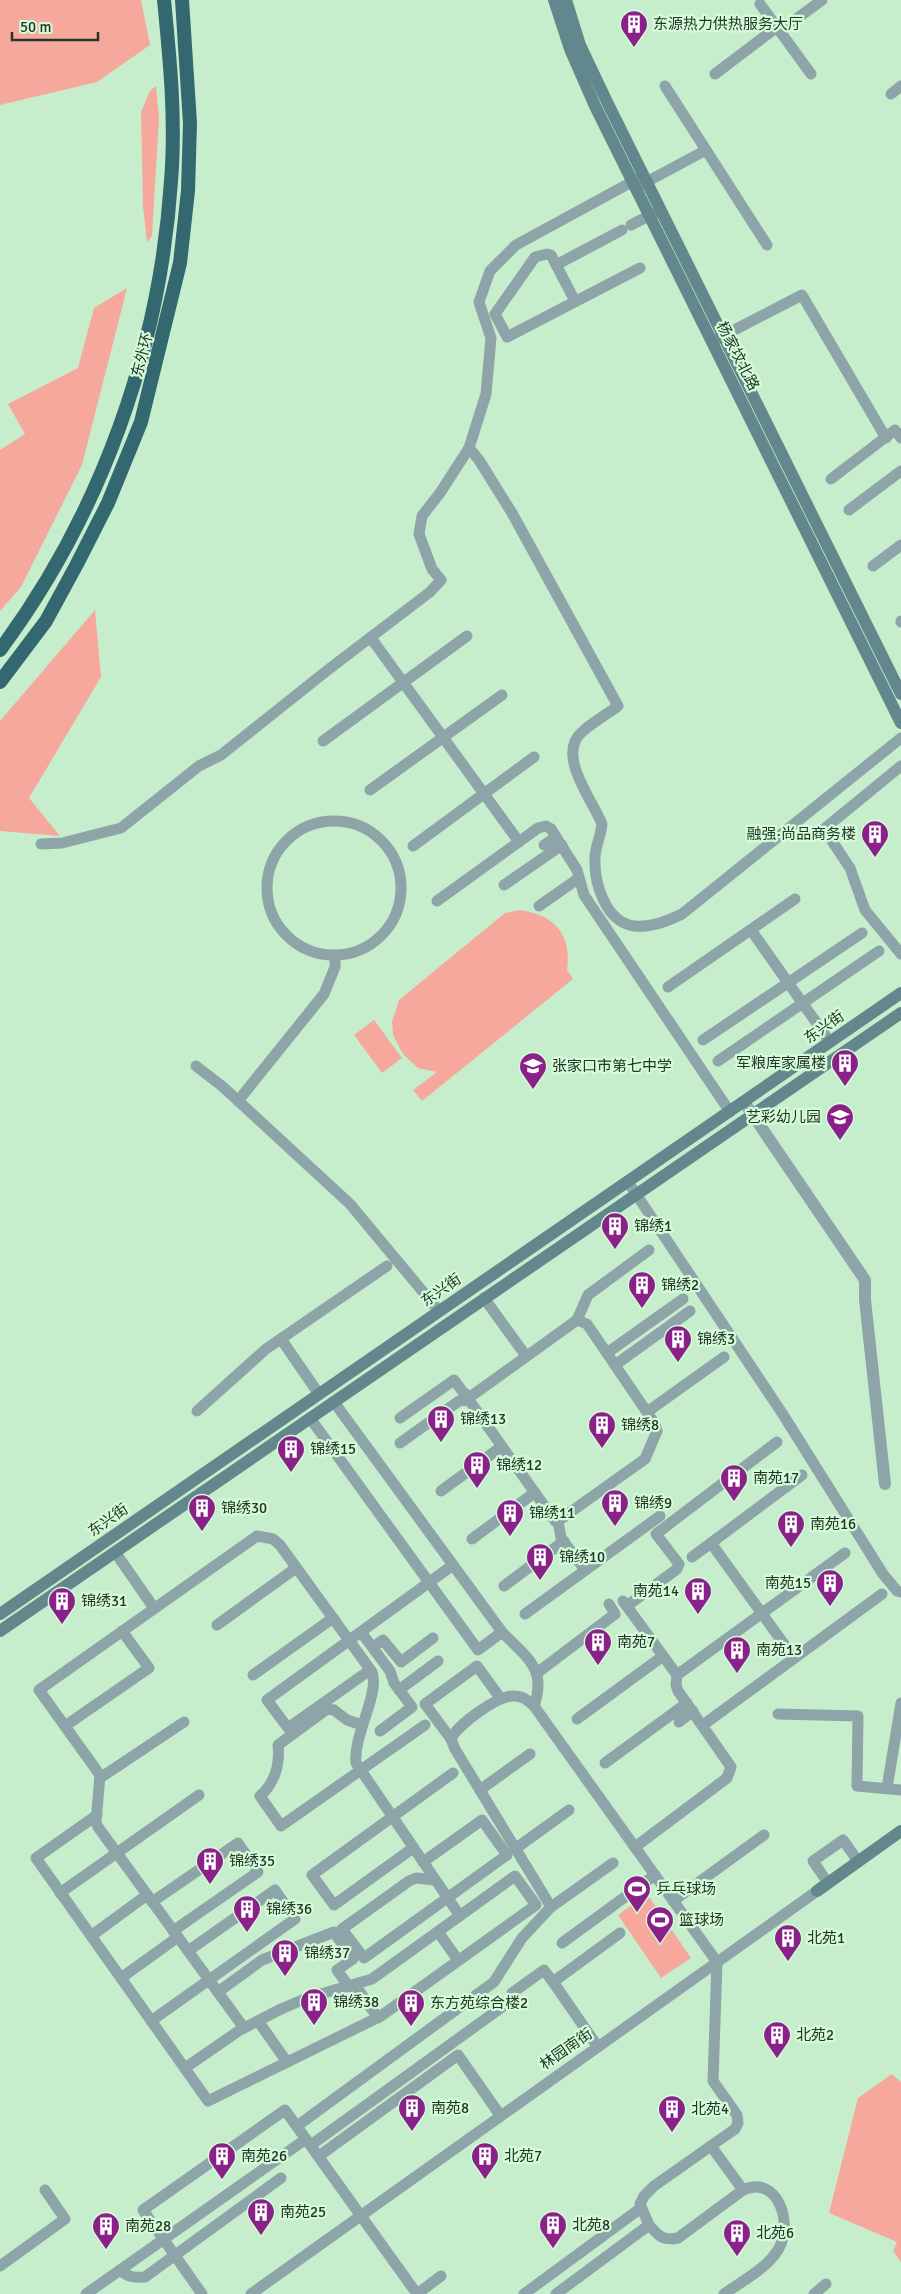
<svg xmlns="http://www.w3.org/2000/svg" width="901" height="2294" font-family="Signika,'Noto Sans SC',sans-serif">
<rect width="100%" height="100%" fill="#c7eecc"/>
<g fill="#f6a89d">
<polygon points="0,0 141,0 150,45 97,82 0,105"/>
<polygon points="156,86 159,118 152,236 147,242 143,207 141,112 150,91"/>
<polygon points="127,288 82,465 21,587 0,611 0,450 25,434 8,404 78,368 94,308"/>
<polygon points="95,610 101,677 29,798 60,836 0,831 0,721"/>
<path d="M520 910C555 915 572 935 567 970L573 979 422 1101 413 1090 437 1072 418 1068 403 1054 393 1035 392 1022 399 1000 505 913Z"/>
<polygon points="374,1020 402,1058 382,1073 354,1035"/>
<polygon points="647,1894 691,1958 661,1978 618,1915"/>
<polygon points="892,2074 901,2082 901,2262 893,2251 897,2242 829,2213 858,2098"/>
</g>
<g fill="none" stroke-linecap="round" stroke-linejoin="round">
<g stroke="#8da5a9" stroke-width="11">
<polyline points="760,4 811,74"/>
<polyline points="780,31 822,0"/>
<polyline points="715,74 777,27"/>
<polyline points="665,86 767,245"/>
<polyline points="891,94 901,86"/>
<polyline points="639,186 706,150"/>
<polyline points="631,225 656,212"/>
<polyline points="556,265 622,230"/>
<polyline points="575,301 551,255 547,254 535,257 495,314 507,337 640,268"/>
<polyline points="713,341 802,295 886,438"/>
<path d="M469 448 479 460 512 513 618 706C606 715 593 722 582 732 556 755 592 799 602 824 601 836 595 847 595 858 594 882 605 922 634 926 651 928 668 921 682 914L901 738"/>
<polyline points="831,479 895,430 901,438"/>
<polyline points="849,510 901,471"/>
<polyline points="873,566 901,545"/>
<polyline points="901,622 901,621"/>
<polyline points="371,638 519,842"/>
<polyline points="323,741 467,636"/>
<polyline points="901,766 824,829 850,868 865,910 901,954"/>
<polyline points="370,790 502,695"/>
<circle cx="334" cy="888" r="67"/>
<polyline points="41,844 62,843 121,828 199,766 221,755 329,669 430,592 441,580 432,569 419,534 422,516 440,493 469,448 486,394 491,338 479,302 490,271 516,245 639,178"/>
<polyline points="544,845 556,837"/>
<polyline points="413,846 534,757"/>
<polyline points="504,885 562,845"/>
<polyline points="437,901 538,828 546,826 551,829 577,870 584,895 730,1112"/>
<polyline points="539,906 579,878"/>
<polyline points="751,930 830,1042"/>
<polyline points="668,987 795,899"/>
<polyline points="703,1040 862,933"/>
<polyline points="718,1061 879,951"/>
<polyline points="196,1066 222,1086 350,1204 439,1311"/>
<polyline points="238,1101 324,994 335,967 335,955"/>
<polyline points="628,1182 782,1413 883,1574 897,1591 901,1592"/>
<polyline points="484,1298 526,1356"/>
<polygon points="577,1320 587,1324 655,1424 657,1431 645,1459 558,1521 555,1521 469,1400 470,1397"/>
<polyline points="577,1320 588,1295 649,1250"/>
<polyline points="281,1339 319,1394"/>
<polyline points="607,1353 683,1299"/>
<polyline points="615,1365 690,1311"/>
<polyline points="197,1411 266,1349 387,1266"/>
<polyline points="647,1412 724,1357"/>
<polyline points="310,1418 478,1650 502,1632 334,1402"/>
<polyline points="400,1418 454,1380 463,1392 470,1397"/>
<polyline points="400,1443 459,1401 469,1400"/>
<polyline points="441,1491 501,1447"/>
<polyline points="558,1521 561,1538 585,1570"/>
<polyline points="472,1539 534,1493"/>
<polyline points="115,1552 154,1608"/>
<polyline points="692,1557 711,1543"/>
<polyline points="504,1586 564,1541"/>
<polyline points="623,1601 677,1675 676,1685 678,1691 731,1767 727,1778 635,1847"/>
<polyline points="627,1606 677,1569 679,1564 656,1534 777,1442"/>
<polyline points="525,1614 660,1516"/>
<polyline points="217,1625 296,1568"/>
<polyline points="361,1632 390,1671 394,1683 412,1707 380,1731"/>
<path d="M502 1632C527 1658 547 1668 534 1706L717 1962 713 2081 737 2115 738 2123 735 2129 654 2186 644 2196 640 2204 649 2225 556 2294"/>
<polyline points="373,1647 383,1640 401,1662 433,1638"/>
<polyline points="794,1658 711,1543 802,1475"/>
<polyline points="370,1670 288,1728 267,1700 453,1565"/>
<polyline points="537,1673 615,1614 609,1604"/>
<polyline points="253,1675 333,1618"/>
<polyline points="677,1675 845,1553"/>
<polyline points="399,1690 438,1661"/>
<polyline points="778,1714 858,1716 857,1786 901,1790"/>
<polyline points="577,1719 663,1656"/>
<polyline points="679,1722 693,1711"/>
<path d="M362 1725 347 1720 334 1710 327 1709 278 1745C280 1764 275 1783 260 1796L281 1826 425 1725"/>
<polyline points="703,1725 882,1594"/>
<polyline points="65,1726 149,1668 122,1631"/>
<polyline points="451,1739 425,1704 477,1666 501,1699"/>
<polyline points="605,1763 687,1703"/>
<polyline points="100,1778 184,1722"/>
<polyline points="887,1788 901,1703"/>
<polyline points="480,1790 530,1754"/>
<polyline points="97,1815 36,1858 208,2101 381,2016 536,1905 515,1876 372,1979 307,1998 281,2009 240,2030 185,2068"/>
<polyline points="413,1848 334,1905 312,1875 453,1773"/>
<polyline points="515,1849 569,1810"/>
<polyline points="423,1862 482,1820 507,1855 364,1958 342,1929 409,1881 416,1878 435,1880"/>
<polyline points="828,1883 813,1861 843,1840 858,1861"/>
<polyline points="60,1893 199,1795"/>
<polyline points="673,1901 764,1835"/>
<polyline points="152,1902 238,1843 258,1872 173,1931"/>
<polyline points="551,1907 613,1863"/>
<polyline points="438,1932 458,1960"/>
<polyline points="91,1936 147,1895"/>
<polyline points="562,1943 655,1875"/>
<polyline points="121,1978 178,1937"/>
<polyline points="355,1985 378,2018"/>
<polyline points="218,1992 262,1960 334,1932 353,1959 337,1970 349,1987"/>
<polyline points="512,1993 544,1970 553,1982"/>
<polyline points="151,2021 295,1919 275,1890 188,1951"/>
<polyline points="258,2021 287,2062"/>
<path d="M244 2028 98 1827 96 1822 100 1775 39 1690 257 1536 273 1539 280 1545 372 1672C380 1694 353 1735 356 1763L460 1916"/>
<polyline points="598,2047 553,1982 620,1933"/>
<path d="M297 2126 494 1982 522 1938 551 1907 455 1749 451 1739C457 1725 498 1695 514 1696 523 1696 527 1700 534 1706"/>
<polyline points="311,2145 509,2002"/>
<polyline points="711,2146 743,2190"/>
<polyline points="319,2156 458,2055 500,2115"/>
<path d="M649 2225C659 2236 662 2241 678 2238L743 2190C778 2174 794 2224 778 2250 766 2269 742 2281 724 2294"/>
<polyline points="0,2266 65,2219 45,2190"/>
<path d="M120 2270C128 2277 134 2278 145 2277L281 2178"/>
<polyline points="86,2294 306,2139"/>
<polyline points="202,2294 143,2210 285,2110 417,2294"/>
<polyline points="251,2294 817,1891"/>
<polyline points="417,2294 441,2276"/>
<polyline points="524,2294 641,2208"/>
<polyline points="814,2294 826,2284"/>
</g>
<polyline stroke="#8da5a9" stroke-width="12" points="744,1102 865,1280 865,1300 885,1484"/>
<g stroke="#62878d" stroke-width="12">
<polyline points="554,0 570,49 595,106 901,723"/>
<polyline points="566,0 580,45 608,104 901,694"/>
<polyline points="0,1614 901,993"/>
<polyline points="0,1631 901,1013"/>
<polyline points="817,1891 901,1831"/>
</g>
<g stroke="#346870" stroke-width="14">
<path d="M0 650C101 514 160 349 171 181 176 121 170 60 164 0"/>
<polyline points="0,682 46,621 77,564 108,503 141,422 180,263 188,191 190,123 182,0"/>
</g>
</g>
<defs>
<g id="building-pin" transform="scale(1.4375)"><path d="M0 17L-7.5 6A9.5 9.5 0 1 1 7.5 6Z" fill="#892188" stroke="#d4fcd9"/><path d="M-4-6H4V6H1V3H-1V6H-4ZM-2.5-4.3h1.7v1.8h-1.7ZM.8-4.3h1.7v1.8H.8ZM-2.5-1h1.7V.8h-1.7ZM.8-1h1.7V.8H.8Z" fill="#fff"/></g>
<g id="school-pin" transform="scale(1.4375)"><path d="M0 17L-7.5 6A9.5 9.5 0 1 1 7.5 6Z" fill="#892188" stroke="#d4fcd9"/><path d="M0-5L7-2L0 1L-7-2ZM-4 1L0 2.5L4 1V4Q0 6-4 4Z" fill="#fff"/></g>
<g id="stadium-pin" transform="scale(1.4375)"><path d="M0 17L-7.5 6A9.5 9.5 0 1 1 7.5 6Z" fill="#892188" stroke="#d4fcd9"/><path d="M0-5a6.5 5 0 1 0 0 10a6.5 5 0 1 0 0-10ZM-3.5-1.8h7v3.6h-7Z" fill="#fff"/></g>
</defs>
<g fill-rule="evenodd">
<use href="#building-pin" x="634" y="24"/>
<use href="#building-pin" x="875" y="834"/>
<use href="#building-pin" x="845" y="1063"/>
<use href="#school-pin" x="533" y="1066"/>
<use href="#school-pin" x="840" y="1117"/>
<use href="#building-pin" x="615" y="1226"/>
<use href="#building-pin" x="642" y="1285"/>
<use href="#building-pin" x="678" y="1339"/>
<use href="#building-pin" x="441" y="1419"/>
<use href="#building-pin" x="602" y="1425"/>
<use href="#building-pin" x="291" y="1449"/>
<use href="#building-pin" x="477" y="1465"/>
<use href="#building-pin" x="734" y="1478"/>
<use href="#building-pin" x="615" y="1503"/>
<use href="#building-pin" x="202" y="1508"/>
<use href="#building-pin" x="510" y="1513"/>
<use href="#building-pin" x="791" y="1524"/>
<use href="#building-pin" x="540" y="1557"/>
<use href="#building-pin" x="830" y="1583"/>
<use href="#building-pin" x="698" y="1591"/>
<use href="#building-pin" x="62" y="1601"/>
<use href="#building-pin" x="598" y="1642"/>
<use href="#building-pin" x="737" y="1650"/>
<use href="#building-pin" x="210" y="1861"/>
<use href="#stadium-pin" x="637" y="1889"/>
<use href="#building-pin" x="247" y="1909"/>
<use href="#stadium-pin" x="660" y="1920"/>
<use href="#building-pin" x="788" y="1938"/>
<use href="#building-pin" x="285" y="1953"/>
<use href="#building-pin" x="314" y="2002"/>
<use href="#building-pin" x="411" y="2003"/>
<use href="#building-pin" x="777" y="2035"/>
<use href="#building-pin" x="412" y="2108"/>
<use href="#building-pin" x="672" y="2109"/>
<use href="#building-pin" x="222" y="2156"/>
<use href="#building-pin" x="485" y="2156"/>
<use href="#building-pin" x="261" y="2212"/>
<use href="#building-pin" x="553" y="2225"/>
<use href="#building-pin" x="106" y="2226"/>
<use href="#building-pin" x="737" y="2233"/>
</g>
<g text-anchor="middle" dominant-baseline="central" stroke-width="4.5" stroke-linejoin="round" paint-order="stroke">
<g font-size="15" fill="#263528" stroke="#d4fcd9" text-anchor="start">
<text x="653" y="24">东源热力供热服务大厅</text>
<text x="856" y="834" text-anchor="end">融强·尚品商务楼</text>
<text x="826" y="1063" text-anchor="end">军粮库家属楼</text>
<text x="552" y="1066">张家口市第七中学</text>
<text x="821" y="1117" text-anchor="end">艺彩幼儿园</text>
<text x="634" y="1226">锦绣1</text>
<text x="661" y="1285">锦绣2</text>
<text x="697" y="1339">锦绣3</text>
<text x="460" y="1419">锦绣13</text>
<text x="621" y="1425">锦绣8</text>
<text x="310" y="1449">锦绣15</text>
<text x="496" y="1465">锦绣12</text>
<text x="753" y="1478">南苑17</text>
<text x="634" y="1503">锦绣9</text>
<text x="221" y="1508">锦绣30</text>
<text x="529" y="1513">锦绣11</text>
<text x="810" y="1524">南苑16</text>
<text x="559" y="1557">锦绣10</text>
<text x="811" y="1583" text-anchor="end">南苑15</text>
<text x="679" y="1591" text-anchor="end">南苑14</text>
<text x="81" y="1601">锦绣31</text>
<text x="617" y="1642">南苑7</text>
<text x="756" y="1650">南苑13</text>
<text x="229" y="1861">锦绣35</text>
<text x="656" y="1889">乒乓球场</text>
<text x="266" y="1909">锦绣36</text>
<text x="679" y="1920">篮球场</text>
<text x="807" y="1938">北苑1</text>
<text x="304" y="1953">锦绣37</text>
<text x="333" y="2002">锦绣38</text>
<text x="430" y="2003">东方苑综合楼2</text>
<text x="796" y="2035">北苑2</text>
<text x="431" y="2108">南苑8</text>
<text x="691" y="2109">北苑4</text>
<text x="241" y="2156">南苑26</text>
<text x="504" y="2156">北苑7</text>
<text x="280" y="2212">南苑25</text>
<text x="572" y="2225">北苑8</text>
<text x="125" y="2226">南苑28</text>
<text x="756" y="2233">北苑6</text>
</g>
<g font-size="15" fill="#263528" stroke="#d4fcd9">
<text transform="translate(142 355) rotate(-76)">东外环</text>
<text transform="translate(738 356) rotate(63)">杨家坟北路</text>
<text transform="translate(824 1027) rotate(-35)">东兴街</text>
<text transform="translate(441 1290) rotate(-35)">东兴街</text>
<text transform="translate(108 1520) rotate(-35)">东兴街</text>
<text transform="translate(566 2049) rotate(-35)">林园南街</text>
</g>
</g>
<path d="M12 32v8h86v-8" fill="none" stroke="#263528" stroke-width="2.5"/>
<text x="20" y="32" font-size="15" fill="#263528" stroke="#d4fcd9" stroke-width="4" paint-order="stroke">50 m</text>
</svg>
